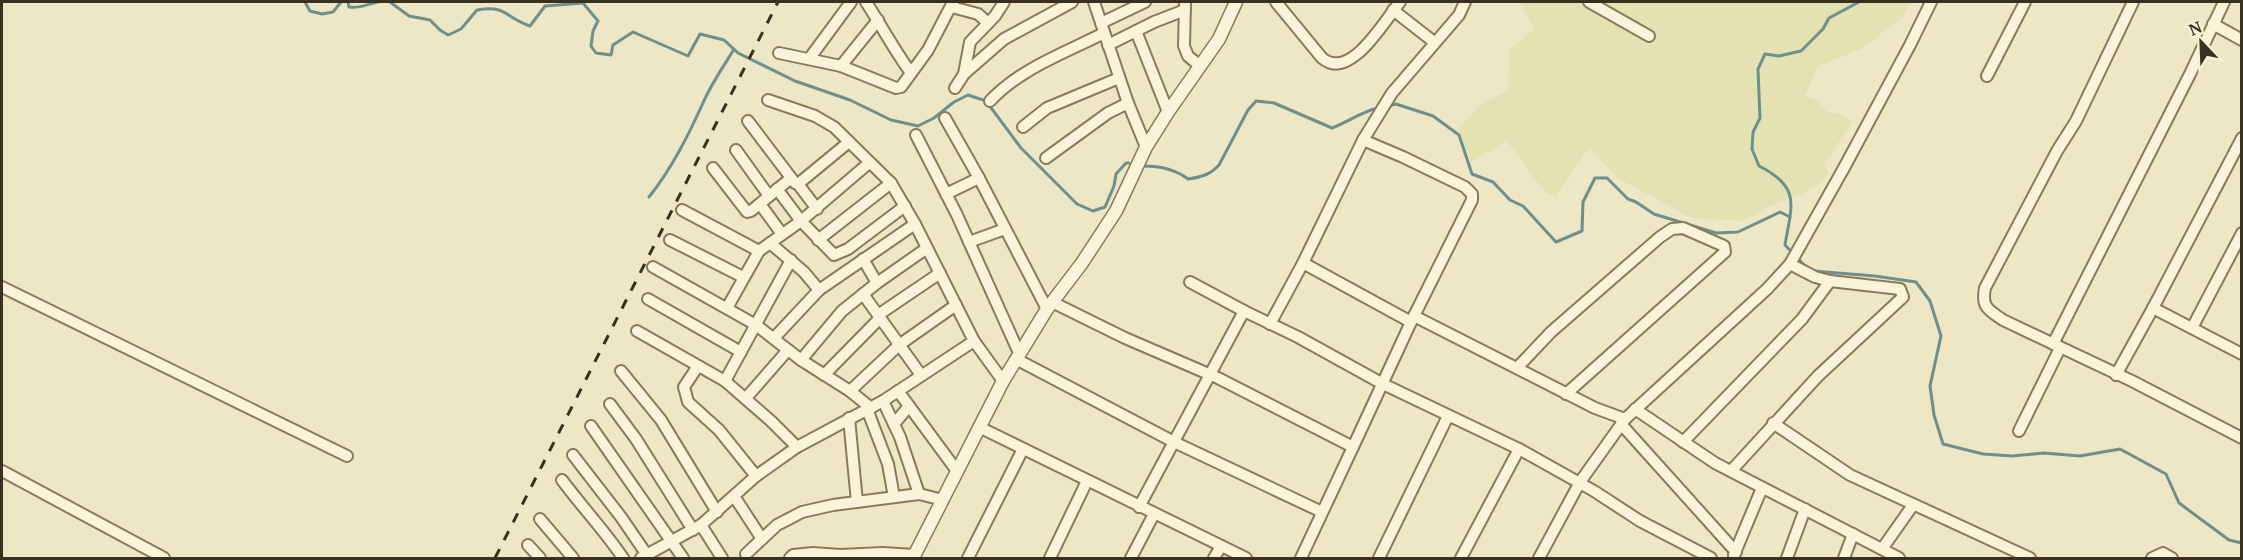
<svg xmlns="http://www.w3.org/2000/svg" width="2243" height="560" font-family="'PT Serif',serif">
<rect width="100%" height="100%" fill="#eee7c6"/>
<polygon fill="#e4e2b3" points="1519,2 1911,2 1903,17 1861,49 1818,66 1805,96 1818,101 1828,113 1843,114 1852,122 1825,163 1829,175 1802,194 1770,206 1743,221 1692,218 1619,179 1589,148 1556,196 1546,194 1507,141 1471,162 1458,128 1480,105 1508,90 1509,50 1535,28"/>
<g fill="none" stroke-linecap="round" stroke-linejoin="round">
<g stroke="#6e908c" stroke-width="3">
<polyline points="305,2 310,11 322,14 333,12 341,2"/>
<path d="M348 2 349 7C360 9 367 4 378 2"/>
<path d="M390 2 409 16 430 20 440 30 448 35 461 29 477 10C507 5 504 17 530 26L545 6 583 3 598 21 593 31 591 46 596 53 611 55 613 45 633 32 688 56 700 34 724 40 738 53 795 81 850 100 891 120 918 126 934 118 954 102 968 95 986 101 1021 148 1077 204 1093 211 1105 207 1114 186 1116 174 1126 163H1129"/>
<polyline points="1387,106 1396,104 1433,116 1459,135 1472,174 1493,182 1510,200 1523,206 1556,242 1582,231 1583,202 1595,178 1607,178 1628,199 1636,202 1654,214 1716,233 1738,232 1780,212 1790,217"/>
<path d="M1143 166C1159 166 1175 169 1188 179 1201 177 1210 175 1219 165L1248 110 1256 101 1274 103 1332 128C1349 122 1360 112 1378 108"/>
<path d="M649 197C672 168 688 136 703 103 711 84 724 66 734 49"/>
<path d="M1806 267 1785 245C1792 204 1801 187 1759 166L1752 149 1753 132 1760 118 1758 69 1765 54 1779 56 1801 51 1823 29 1829 18 1859 2"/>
<polyline points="1813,271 1875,276 1916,282 1930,301 1941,336 1930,386 1934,415 1943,444 1983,454 2012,456 2044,453 2080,456 2120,449 2166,474 2179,503 2229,540 2242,543"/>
</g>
<g stroke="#8a7a5c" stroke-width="14">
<g id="minor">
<path d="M866 2C881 25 894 50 911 73"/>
<polyline points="1094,2 1128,103 1146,147"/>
<polyline points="1185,2 1184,46 1188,56 1200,66"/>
<path d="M1276 2 1322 58C1350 82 1384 21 1400 2"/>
<polyline points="1589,2 1649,36"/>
<path d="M2133 2 2076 121 2057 151 1985 288C1981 308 1989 310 2003 320L2132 381 2242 438"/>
<polyline points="952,7 978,14 988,23"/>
<polyline points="1393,10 1434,42"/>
<polyline points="1101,23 1145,2"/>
<polyline points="2213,24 2242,40"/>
<polyline points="1136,31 1168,112"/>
<polyline points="1108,45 1154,22 1185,10"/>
<polyline points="779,53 841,66 896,88 901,87 928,50 953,2"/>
<polyline points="809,59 851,2"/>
<polyline points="841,66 878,20"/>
<polyline points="964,74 1004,39 1072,2"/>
<polyline points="1987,76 2025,2"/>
<polyline points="955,88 964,74 970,42 995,16 1004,2"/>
<polyline points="768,100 815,116 834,127 891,183 915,224 974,341 1003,381"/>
<path d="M990 101C1021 68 1065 53 1104 33"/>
<polyline points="945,118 979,178 1047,309"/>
<polyline points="748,121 795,183 798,184 849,142"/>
<polyline points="1023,127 1047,108 1119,78"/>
<polyline points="916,135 957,215 1019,353"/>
<polyline points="736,150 769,196"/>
<polyline points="1046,158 1108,113 1128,103"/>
<polyline points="713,168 747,212 751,211 791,178"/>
<polyline points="798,184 817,209"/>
<polyline points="777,189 801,221 834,255 848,249 905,206"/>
<polyline points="946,194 979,178"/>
<polyline points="760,204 782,234"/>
<polyline points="682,210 759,251 727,308"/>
<polyline points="670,240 743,277"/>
<polyline points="818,240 891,183"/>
<polyline points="969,242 1005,229"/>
<polyline points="770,243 804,272 819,290"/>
<polyline points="759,251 801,221 869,163"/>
<polyline points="863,259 877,283"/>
<polyline points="1303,263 1411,322"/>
<polyline points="653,267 756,325 801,360 850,391 871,408"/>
<polyline points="1190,282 1244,311 1298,337 1383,384 1519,449 1594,491 1640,521 1711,558"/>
<polyline points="2,287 347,456"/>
<polyline points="863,294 921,375"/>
<polyline points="648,299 741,352"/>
<polyline points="1052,302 1125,338 1218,378 1353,447 1301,558"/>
<polyline points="2153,308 2242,354"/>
<polyline points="878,315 940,273"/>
<polyline points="1414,316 1595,408 1625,419 1580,482 1539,558"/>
<polyline points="1270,324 1303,263 1363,140 1392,93 1459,15 1465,2"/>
<polyline points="2192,328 2242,233"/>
<polyline points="637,331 725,381 771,421 797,447"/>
<polyline points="774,338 819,290 915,224"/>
<polyline points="2053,344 2190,74 2224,2"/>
<polyline points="1016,359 1174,442 1322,512"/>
<polyline points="801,360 842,311 877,283 927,248"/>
<polyline points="698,366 684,387 688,402 719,430 756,476"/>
<polyline points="1517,368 1551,332 1660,237 1672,229 1683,228 1724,246 1725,252 1566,394"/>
<polyline points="621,371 661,420 717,512"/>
<polyline points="824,375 880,318"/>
<polyline points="2116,375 2153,308 2242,138"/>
<polyline points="725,381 791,260"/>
<polyline points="850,391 899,345 956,305"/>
<polyline points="898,391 957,471"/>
<polyline points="746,398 788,350"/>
<polyline points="883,401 900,437 919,494"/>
<polyline points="610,404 636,439 693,530"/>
<polyline points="867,409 888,464 894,497"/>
<polyline points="1635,409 1715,463 1899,558"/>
<polyline points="849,418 857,502"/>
<polyline points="1625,419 1767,289 1790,264 1845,166 1910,45 1931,2"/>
<polyline points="1773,423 1850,475 2030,558"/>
<polyline points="894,424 909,406"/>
<polyline points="1621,424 1736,552"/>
<polyline points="591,426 683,558"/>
<polyline points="979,427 1246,558"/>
<polyline points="2019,431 2060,348"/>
<polyline points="1683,442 1802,319 1830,281"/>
<polyline points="1353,447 1411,322 1472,200 1472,194 1465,187 1403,157 1363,140"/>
<polyline points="573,455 621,517 647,555"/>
<polyline points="2,471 164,558"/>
<polyline points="1731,471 1818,376 1903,297 1900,289 1830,281 1815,277 1790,264"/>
<path d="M562 480C582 507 605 531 623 558"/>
<polyline points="734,496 762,539"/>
<polyline points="1139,507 1244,311"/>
<polyline points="540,519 573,558"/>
<polyline points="701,525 722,558"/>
<polyline points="528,545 540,558"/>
<polyline points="1882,549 1913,505"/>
<polyline points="746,554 777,525 802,512 833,505 919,494 943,500"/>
<polyline points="1734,555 1762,488"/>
<polyline points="641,558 701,525 756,476 797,447 883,401 974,341"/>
<polyline points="790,558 793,555 813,553 840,555 883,553 914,555"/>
<polyline points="968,558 1023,449"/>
<polyline points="1050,558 1087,481"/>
<polyline points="1131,558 1154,514"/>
<polyline points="1214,558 1221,546"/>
<polyline points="1379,558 1448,416"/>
<polyline points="1461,558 1519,449"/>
<polyline points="1787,558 1805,509"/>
<polyline points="1844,558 1853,534"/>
<polyline points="2152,558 2163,553 2172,558"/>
</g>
</g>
<g stroke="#8a7a5c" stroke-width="15">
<polyline id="tertiary" points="913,558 1003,381 1047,309 1082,263 1116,211 1146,147 1168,112 1219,39 1236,2"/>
</g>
<use href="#minor" stroke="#f9f3da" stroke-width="10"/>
<use href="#tertiary" stroke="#f9f3da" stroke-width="12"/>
<polyline stroke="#3a301f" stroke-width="3" stroke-dasharray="10 10" stroke-linecap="butt" points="495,558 778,2"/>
</g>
<rect width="2243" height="560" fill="none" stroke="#3a301f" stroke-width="6"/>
<g transform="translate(2201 42) rotate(337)" stroke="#f6f0d6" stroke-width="4.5" paint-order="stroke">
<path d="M0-4.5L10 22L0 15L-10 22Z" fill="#3a301f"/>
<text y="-9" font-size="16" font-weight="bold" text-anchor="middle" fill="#3a301f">N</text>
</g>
</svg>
